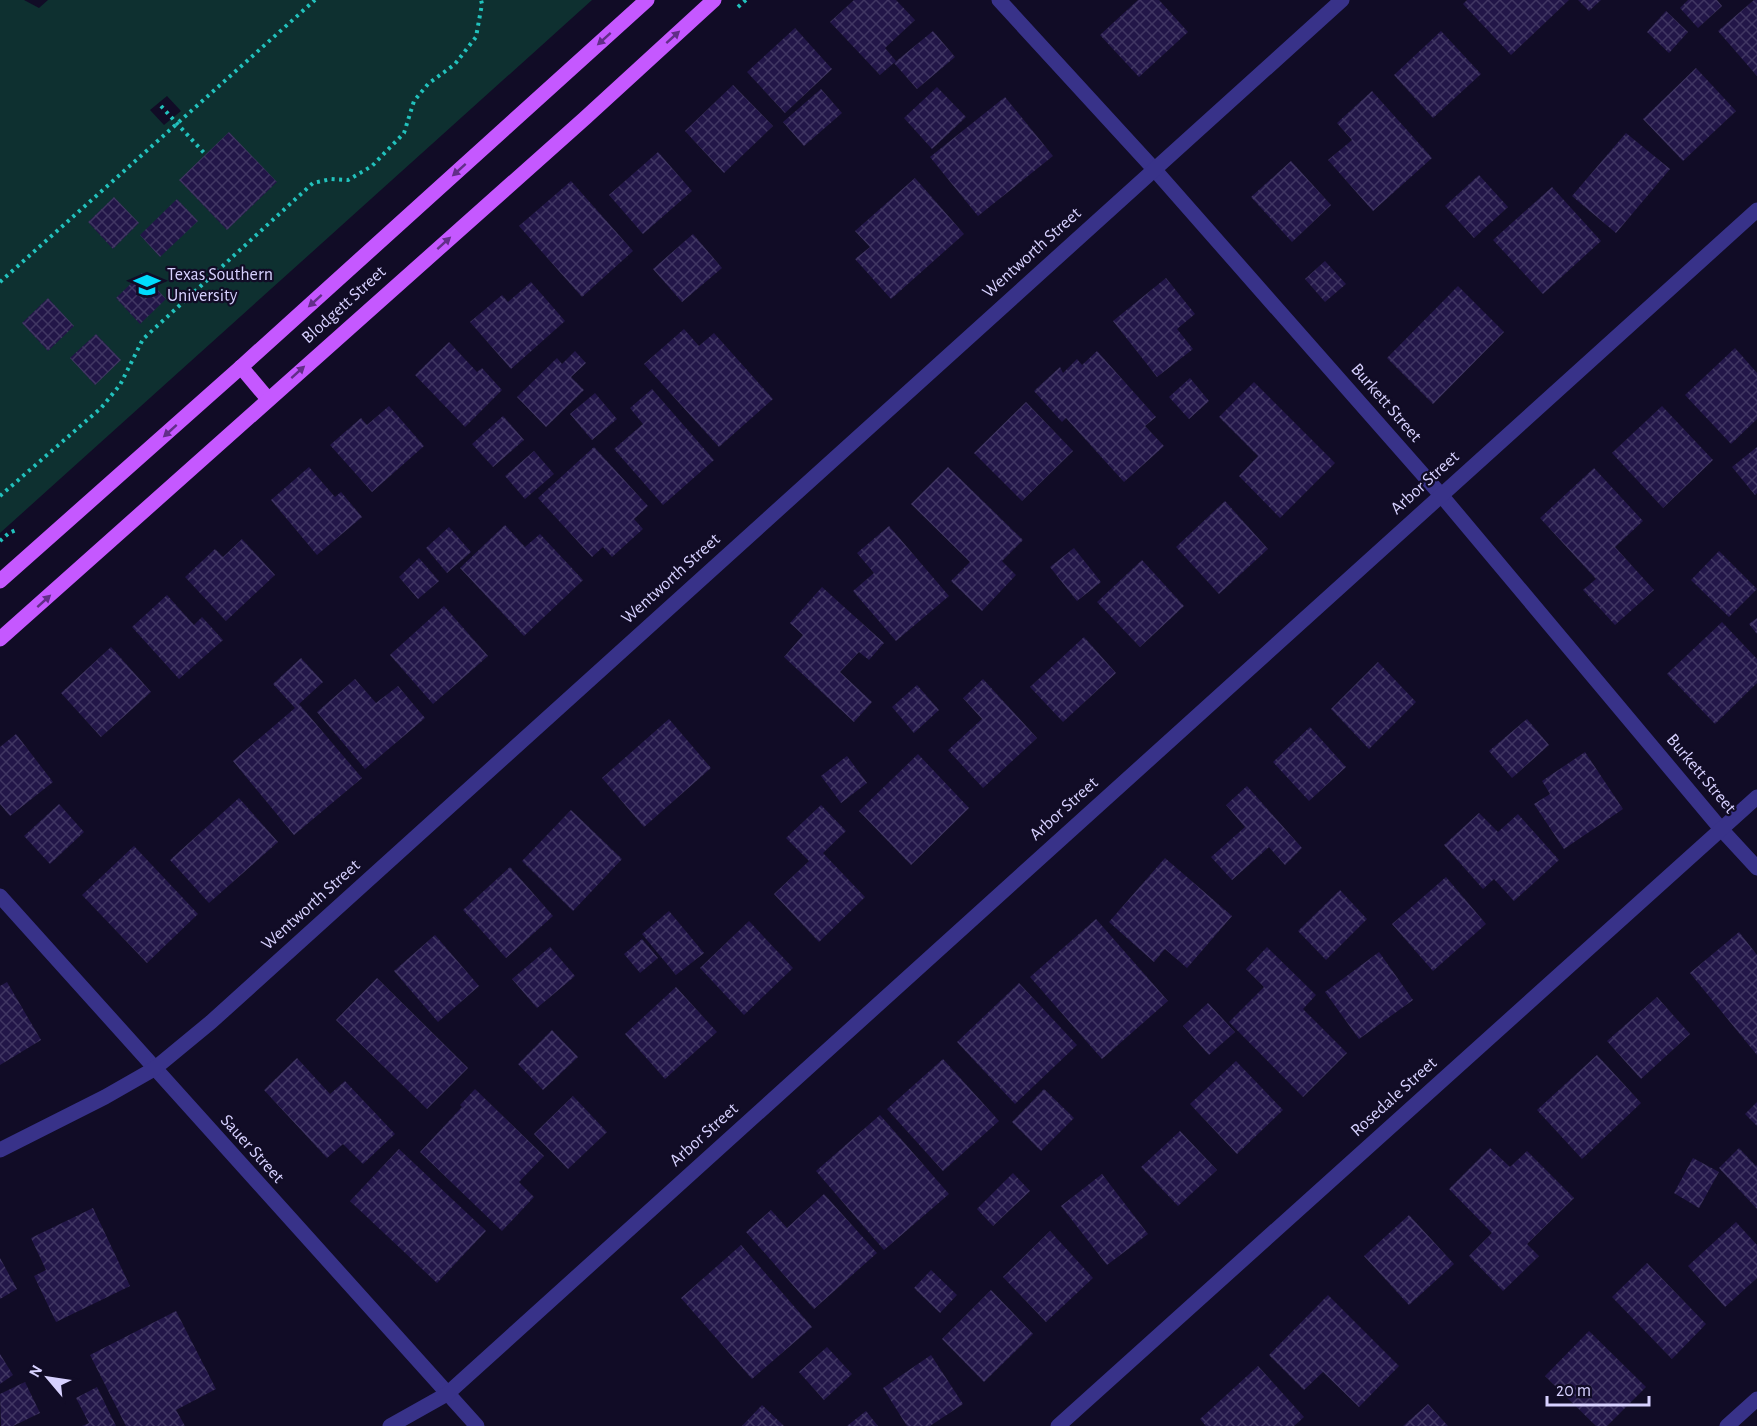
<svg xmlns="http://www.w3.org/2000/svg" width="1757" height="1426" font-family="'Alegreya Sans',sans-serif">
<defs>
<pattern id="building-cross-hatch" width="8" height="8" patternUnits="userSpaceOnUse" patternTransform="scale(1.5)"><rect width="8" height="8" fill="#221648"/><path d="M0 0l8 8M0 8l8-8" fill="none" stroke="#413763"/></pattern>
</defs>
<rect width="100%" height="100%" fill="#110c26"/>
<path fill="#0e3030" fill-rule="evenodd" d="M0 0H24L39 8 48 0H592L0 533ZM167 96 181 111 164 125 150 110Z"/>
<g fill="url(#building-cross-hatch)">
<polygon points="854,0 896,0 915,20 885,48 896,61 880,75 830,22"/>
<polygon points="1138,0 1159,0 1188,32 1139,77 1100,35"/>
<polygon points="1467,0 1569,0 1511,55 1463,4"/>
<polygon points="1578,0 1601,0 1589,11"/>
<polygon points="1688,0 1717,0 1722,6 1698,28 1680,8"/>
<polygon points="1754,0 1757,0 1757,76 1718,31"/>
<polygon points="1666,11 1688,32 1669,53 1647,32"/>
<polygon points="795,28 832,69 785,113 747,72"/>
<polygon points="933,31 955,57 917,89 894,63"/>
<polygon points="1441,31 1481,74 1433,118 1394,75"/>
<polygon points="1696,68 1736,111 1683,161 1643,119"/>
<polygon points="733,85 773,126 724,173 685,131"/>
<polygon points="937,87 966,117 932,149 904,118"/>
<polygon points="821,89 842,113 804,146 783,122"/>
<polygon points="1372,91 1432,158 1373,211 1328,160 1352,140 1337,123"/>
<polygon points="1005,97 1053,156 978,216 930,157"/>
<polygon points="229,132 277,182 227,230 179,180"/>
<polygon points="1626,133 1670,169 1616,233 1572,196"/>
<polygon points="658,152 692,191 643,234 609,195"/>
<polygon points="1291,161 1331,205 1292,242 1251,197"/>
<polygon points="1479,175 1508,207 1474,238 1445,206"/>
<polygon points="915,178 964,234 891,299 855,259 870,247 855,231"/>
<polygon points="571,181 633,251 582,297 519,226"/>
<polygon points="1552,187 1601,241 1543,294 1493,240"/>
<polygon points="114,197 139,223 113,249 88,222"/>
<polygon points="177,199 198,221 160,257 140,235"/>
<polygon points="693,234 722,268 682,302 653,269"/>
<polygon points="1325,261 1346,284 1325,302 1305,279"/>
<polygon points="142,273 166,299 140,324 116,298"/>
<polygon points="1166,278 1195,314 1177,329 1193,349 1157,377 1113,321"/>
<polygon points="531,282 565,321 511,369 470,322 502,295 508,302"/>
<polygon points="1458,286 1504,332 1433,404 1387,358"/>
<polygon points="48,298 74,326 48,351 22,323"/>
<polygon points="684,329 699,346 714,333 773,399 719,447 644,364"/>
<polygon points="96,334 121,360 95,385 70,358"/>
<polygon points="449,342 477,372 482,368 502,390 465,427 415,375"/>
<polygon points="1735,348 1757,373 1757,419 1731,444 1685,395"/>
<polygon points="575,351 586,363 571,377 584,390 546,427 517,397 557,358 562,364"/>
<polygon points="1097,351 1156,417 1145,426 1164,446 1124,482 1066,418 1062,422 1034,391 1060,367 1063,373 1077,359 1082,365"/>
<polygon points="1190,378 1209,401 1189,419 1169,397"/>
<polygon points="1254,382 1335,463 1280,518 1239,476 1258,456 1219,417"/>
<polygon points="652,389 714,460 663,505 614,449 643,424 630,408"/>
<polygon points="595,393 617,419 592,440 570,414"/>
<polygon points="1026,402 1073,451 1022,501 974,453"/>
<polygon points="389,406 424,446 372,492 330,445 361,418 367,425"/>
<polygon points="1662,406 1713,460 1663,508 1612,453"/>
<polygon points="503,416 524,440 493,467 472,444"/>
<polygon points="594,447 648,506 634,519 643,529 612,557 603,547 592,557 538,498"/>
<polygon points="1757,447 1757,493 1755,495 1732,467"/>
<polygon points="534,451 554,474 525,499 505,476"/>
<polygon points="309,467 335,497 341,492 362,517 317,555 271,500"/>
<polygon points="948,467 1023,540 1002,561 1016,575 982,611 951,581 970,562 911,504"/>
<polygon points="1594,468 1643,521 1615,547 1654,590 1615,625 1583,590 1596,579 1540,518"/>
<polygon points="1225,501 1268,549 1219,594 1176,547"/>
<polygon points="505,525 525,547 540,534 583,580 524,636 460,568"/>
<polygon points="889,526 949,596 896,641 853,591 874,573 857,553"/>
<polygon points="449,527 471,552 447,573 426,548"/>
<polygon points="242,539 275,575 226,621 185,577 215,549 223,557"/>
<polygon points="1074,548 1101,582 1077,601 1050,567"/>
<polygon points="1719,551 1757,589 1729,617 1691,580"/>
<polygon points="419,558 439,581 418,599 399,577"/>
<polygon points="1142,560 1184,606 1140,647 1097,602"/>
<polygon points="822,587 884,643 869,660 859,652 840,672 872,702 854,722 784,657 803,635 790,623"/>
<polygon points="167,595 194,625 202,617 223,640 179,679 132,627"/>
<polygon points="444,606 488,656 433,704 390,655"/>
<polygon points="1757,618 1757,634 1749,624"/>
<polygon points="1722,622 1757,659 1757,683 1715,724 1667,674"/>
<polygon points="1084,637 1116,673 1063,722 1030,687"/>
<polygon points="111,647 151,692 101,737 61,693"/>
<polygon points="301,658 323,682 299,704 362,778 294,835 233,761 295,708 273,684"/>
<polygon points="1378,662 1416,702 1369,749 1331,709"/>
<polygon points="355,679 376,703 398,686 425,718 365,769 317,712"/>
<polygon points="983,679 1037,738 983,788 948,750 982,719 963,698"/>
<polygon points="917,685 939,710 914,733 892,707"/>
<polygon points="669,719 711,768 644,827 602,778"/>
<polygon points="1527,719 1549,745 1512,778 1489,751"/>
<polygon points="1310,727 1346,767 1309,801 1273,762"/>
<polygon points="16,734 53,782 10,816 0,804 0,747"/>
<polygon points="1585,752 1623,809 1564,849 1534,804 1550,794 1542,781"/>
<polygon points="918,754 969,808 911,865 859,811"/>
<polygon points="847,756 867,783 841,803 821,776"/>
<polygon points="1247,786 1302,848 1285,865 1269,847 1232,880 1211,857 1245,827 1226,805"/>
<polygon points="239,798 278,842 209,903 170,860"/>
<polygon points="59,804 84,832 50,864 24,836"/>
<polygon points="821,805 846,831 823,853 865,897 819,942 774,894 809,861 786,838"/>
<polygon points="571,810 622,859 573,911 522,861"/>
<polygon points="1479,813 1498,832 1518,814 1559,860 1514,901 1494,879 1483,889 1444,845"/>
<polygon points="134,846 198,914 147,963 82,895"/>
<polygon points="1165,858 1232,916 1187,968 1165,949 1154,962 1109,922"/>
<polygon points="510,867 553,916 506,958 463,910"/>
<polygon points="1446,877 1486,924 1433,971 1392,924"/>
<polygon points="1340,890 1367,919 1326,960 1298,931"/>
<polygon points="669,911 704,953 676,975 642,934"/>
<polygon points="1096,919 1168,1001 1102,1059 1030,977"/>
<polygon points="749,921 793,968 744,1015 700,968"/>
<polygon points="1739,932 1757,955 1757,1055 1690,973"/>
<polygon points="435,935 479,986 438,1022 394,971"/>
<polygon points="642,939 658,958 640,973 624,954"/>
<polygon points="550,947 575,976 537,1008 512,979"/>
<polygon points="1267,947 1316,995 1303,1009 1347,1053 1303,1097 1229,1022 1264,987 1246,969"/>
<polygon points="1379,952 1413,1000 1359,1039 1325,992"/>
<polygon points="377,978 468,1068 427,1109 336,1020"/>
<polygon points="7,982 41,1040 0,1065 0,986"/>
<polygon points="1019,983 1077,1045 1015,1104 957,1042"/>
<polygon points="676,987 717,1032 665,1079 625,1034"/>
<polygon points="1657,997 1690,1034 1641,1079 1607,1041"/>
<polygon points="1208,1003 1235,1032 1209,1055 1183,1026"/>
<polygon points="552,1030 578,1057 543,1090 518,1064"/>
<polygon points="1597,1055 1641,1103 1582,1159 1537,1110"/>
<polygon points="297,1058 330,1094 345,1081 395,1134 363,1164 343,1144 327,1158 264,1090"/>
<polygon points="943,1059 999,1121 943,1171 887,1109"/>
<polygon points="1236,1061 1283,1110 1237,1154 1190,1104"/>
<polygon points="475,1089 544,1156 519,1182 534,1197 502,1231 420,1152 462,1107 460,1105"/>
<polygon points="1044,1089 1074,1118 1041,1151 1012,1122"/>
<polygon points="573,1096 607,1132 568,1169 534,1134"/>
<polygon points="1757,1102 1757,1126 1745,1114"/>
<polygon points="880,1115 949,1194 884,1250 816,1171"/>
<polygon points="1180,1131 1217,1170 1178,1206 1141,1167"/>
<polygon points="1490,1148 1510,1167 1527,1151 1574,1198 1527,1244 1539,1256 1503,1291 1469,1256 1492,1233 1449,1189"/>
<polygon points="1739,1148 1756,1166 1757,1165 1757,1209 1719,1168"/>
<polygon points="399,1149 486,1231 437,1283 350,1201"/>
<polygon points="1693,1158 1719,1172 1699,1208 1674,1193"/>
<polygon points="1013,1173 1030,1191 993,1226 977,1209"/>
<polygon points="1102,1174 1148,1234 1107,1265 1061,1206"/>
<polygon points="824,1194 877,1253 814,1309 746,1232 771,1210 787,1228"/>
<polygon points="93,1208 130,1286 56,1322 34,1276 46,1270 31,1238"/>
<polygon points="1409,1215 1454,1264 1409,1305 1364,1256"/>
<polygon points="1736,1222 1757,1245 1757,1278 1725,1307 1688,1266"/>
<polygon points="1050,1231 1093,1278 1046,1322 1003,1277"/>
<polygon points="741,1245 812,1327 752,1379 681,1298"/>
<polygon points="0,1258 17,1289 0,1299"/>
<polygon points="1647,1263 1706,1324 1672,1359 1612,1297"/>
<polygon points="931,1270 957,1295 940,1313 914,1288"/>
<polygon points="991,1290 1033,1334 984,1382 942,1339"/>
<polygon points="1328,1295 1399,1366 1359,1407 1323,1372 1304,1390 1269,1355"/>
<polygon points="176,1311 216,1389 176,1410 185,1426 126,1426 90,1355"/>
<polygon points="1589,1331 1646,1387 1607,1426 1596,1426 1545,1376"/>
<polygon points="827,1347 852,1374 824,1400 799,1372"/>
<polygon points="0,1354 13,1375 0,1384"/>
<polygon points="931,1355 963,1404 930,1426 907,1426 883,1388"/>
<polygon points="1258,1366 1304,1417 1294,1426 1206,1426 1200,1419"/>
<polygon points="25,1382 40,1413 13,1426 1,1426 0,1394"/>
<polygon points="97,1387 116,1426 82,1426 89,1423 76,1398"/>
<polygon points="1428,1404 1448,1426 1403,1426"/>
<polygon points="762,1405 784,1426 742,1426"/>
<polygon points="866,1411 878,1426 847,1426"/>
</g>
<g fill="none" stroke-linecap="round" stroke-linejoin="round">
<g stroke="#22c2bd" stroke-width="4" stroke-dasharray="3 4.5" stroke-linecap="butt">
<polyline points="738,7 746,0"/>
<polyline points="161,106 205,154"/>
<polyline points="0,282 315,0"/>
<polyline points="0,496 101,408 120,385 143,339 313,183 331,179 348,180 372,166 404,133 414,101 428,84 455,64 476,37 482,4 481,0"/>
<polyline points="0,541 9,533 18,529"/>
</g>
<g stroke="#383289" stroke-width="15">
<polyline points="999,0 1154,169 1441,495 1721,829 1757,868"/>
<polyline points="0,896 477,1426"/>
<polyline points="0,1150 105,1097 154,1069 211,1022 1342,0"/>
<polyline points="390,1426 447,1394 1757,210"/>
<polyline points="1058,1426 1757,797"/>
<polyline points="1727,1426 1757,1399"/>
</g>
<g stroke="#c558ff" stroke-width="15">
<polyline points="241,367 268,399"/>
<polyline points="0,581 241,367 647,0"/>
<polyline points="0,639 584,119 714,0"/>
</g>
</g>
<defs><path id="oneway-solid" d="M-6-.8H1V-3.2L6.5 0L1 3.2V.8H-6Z" transform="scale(1.5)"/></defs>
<g fill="#622e88">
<use href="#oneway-solid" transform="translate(673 37) rotate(-42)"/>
<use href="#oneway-solid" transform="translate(604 39) rotate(138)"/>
<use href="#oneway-solid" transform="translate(459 170) rotate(138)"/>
<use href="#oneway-solid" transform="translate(444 243) rotate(-42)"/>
<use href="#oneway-solid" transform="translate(315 301) rotate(138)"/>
<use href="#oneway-solid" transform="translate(298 372) rotate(-42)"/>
<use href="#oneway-solid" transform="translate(170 431) rotate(138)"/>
<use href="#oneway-solid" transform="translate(44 601) rotate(-42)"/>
</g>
<defs>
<g id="university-bare" transform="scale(2.07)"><path d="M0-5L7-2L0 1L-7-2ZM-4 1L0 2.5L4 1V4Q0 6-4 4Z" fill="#00dbfc" stroke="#110c26" stroke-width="2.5" paint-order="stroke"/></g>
</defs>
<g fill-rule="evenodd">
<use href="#university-bare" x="147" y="285"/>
</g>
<g text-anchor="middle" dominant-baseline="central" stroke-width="4.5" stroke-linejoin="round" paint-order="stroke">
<g font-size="18" fill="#d7d1ff" stroke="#110c26">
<text transform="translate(1032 253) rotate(-42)">Wentworth Street</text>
<text transform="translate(344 305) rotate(-42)">Blodgett Street</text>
<text transform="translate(1386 403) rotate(49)">Burkett Street</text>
<text transform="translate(1425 483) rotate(-42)">Arbor Street</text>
<text transform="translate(671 579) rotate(-42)">Wentworth Street</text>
<text transform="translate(1701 774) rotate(50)">Burkett Street</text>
<text transform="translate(1064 809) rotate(-42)">Arbor Street</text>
<text transform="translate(311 905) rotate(-42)">Wentworth Street</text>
<text transform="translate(1394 1097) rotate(-42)">Rosedale Street</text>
<text transform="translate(704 1135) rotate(-42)">Arbor Street</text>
<text transform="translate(252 1149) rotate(48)">Sauer Street</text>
</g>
<g font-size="18" fill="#d7d1ff" stroke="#110c26" text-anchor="start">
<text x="167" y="275">Texas Southern<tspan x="167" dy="21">University</tspan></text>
</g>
</g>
<g transform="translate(48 1378) rotate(299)" stroke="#110c26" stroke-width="4.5" paint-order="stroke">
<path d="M0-4.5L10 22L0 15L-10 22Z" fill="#d7d1ff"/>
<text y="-9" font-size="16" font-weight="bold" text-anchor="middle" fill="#d7d1ff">N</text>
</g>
<path d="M1547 1396v9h102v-9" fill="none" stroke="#d7d1ff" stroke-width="3"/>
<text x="1556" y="1396" font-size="18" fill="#d7d1ff" stroke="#110c26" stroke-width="4.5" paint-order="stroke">20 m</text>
</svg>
